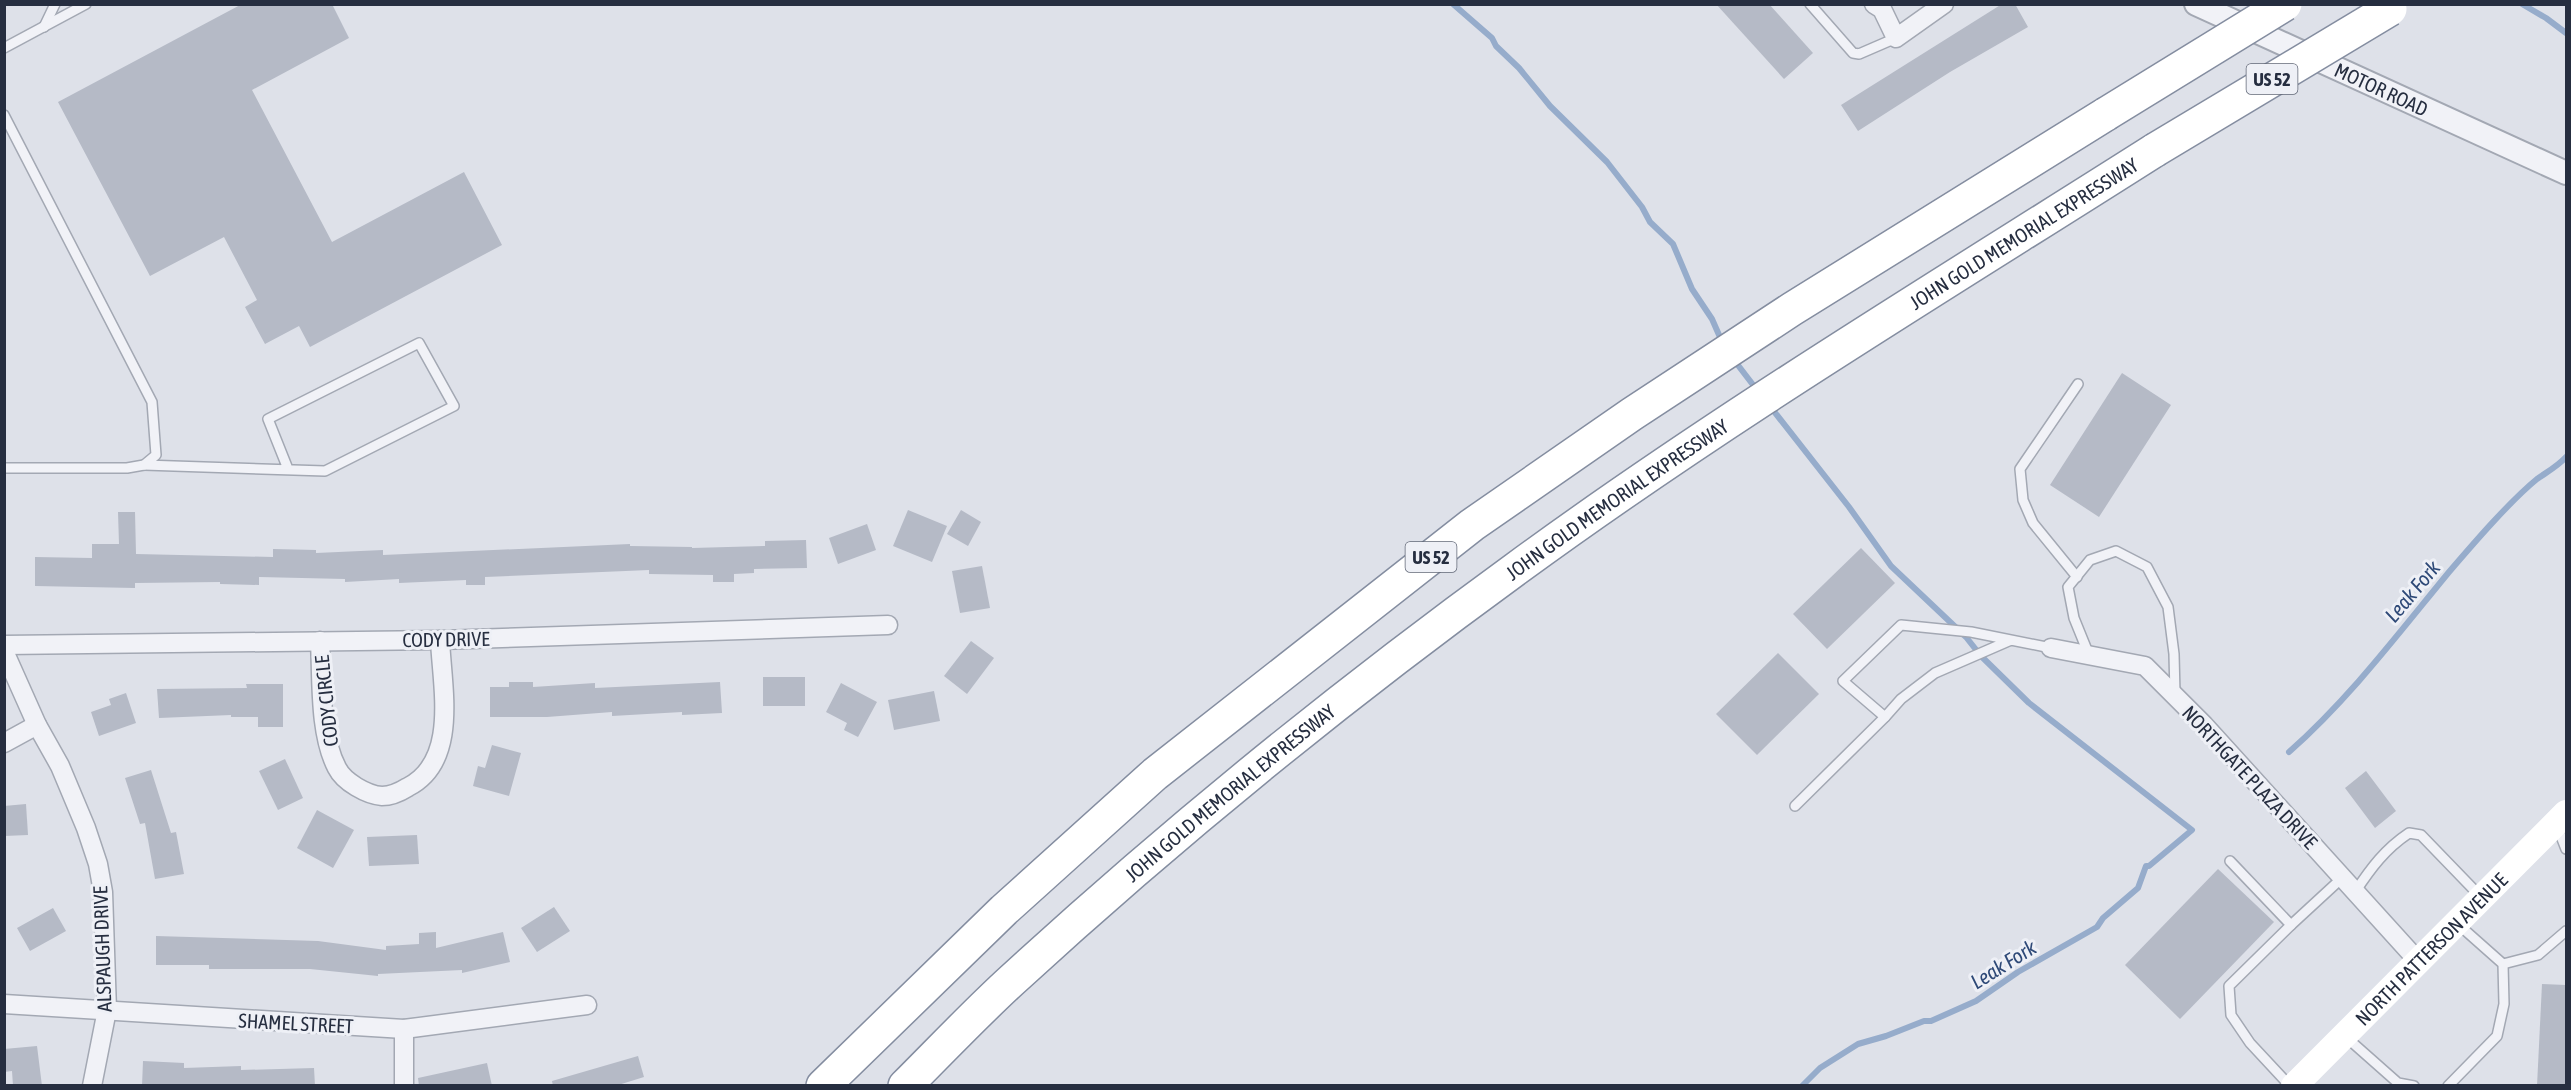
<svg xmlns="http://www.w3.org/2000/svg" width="2571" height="1090" font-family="'Asap Condensed',sans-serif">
<rect width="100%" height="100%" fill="#dee1e9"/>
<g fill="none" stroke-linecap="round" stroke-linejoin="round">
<g stroke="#96accb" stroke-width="6">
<polyline points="1453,4 1492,38 1496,46 1519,68 1550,106 1607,162 1642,207 1650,222 1673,244 1692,289 1712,319 1723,344"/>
<polyline points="2522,4 2546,18 2566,33"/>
<polyline points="1734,360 1757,390"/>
<polyline points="1769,405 1849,507 1891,566 1966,637 1981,656 2029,703 2192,830 2149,866 2146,866 2138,888 2103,918 2097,927 2018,972 1976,1001 1931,1021 1924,1021 1886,1036 1858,1044 1820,1068 1802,1086"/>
<path d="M2289 752C2349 699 2398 634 2449 572 2473 544 2509 502 2537 479 2547 472 2558 466 2566 457"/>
</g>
</g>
<g fill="#b5bac6">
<polygon points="242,4 332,4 349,38 252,90 332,242 464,172 502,245 310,347 299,326 265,344 245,307 257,300 224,237 150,276 58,102"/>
<polygon points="1716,4 1769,4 1813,53 1784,79"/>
<polygon points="2002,4 2015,4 2028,27 1950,72 1858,131 1841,105"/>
<polygon points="2122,373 2171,405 2099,517 2050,485"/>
<polygon points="908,510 947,526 932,562 893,546"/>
<polygon points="961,510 981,522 968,546 947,534"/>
<polygon points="118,512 135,512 136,554 273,557 273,549 316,550 316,553 383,550 383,555 630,544 630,546 692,547 692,548 765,546 765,541 806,540 807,568 754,569 754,573 734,574 734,582 713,582 713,575 649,574 649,570 485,577 485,585 466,585 466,580 399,583 399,579 345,582 345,579 259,577 259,585 220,584 220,582 135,583 135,588 35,586 35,557 92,558 92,544 119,544"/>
<polygon points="867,524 876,550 838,564 829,538"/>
<polygon points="1861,548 1895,583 1827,649 1793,614"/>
<polygon points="982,566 990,608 960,613 952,571"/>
<polygon points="971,641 994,658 967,694 944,676"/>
<polygon points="1778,653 1819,694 1757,755 1716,714"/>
<rect x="763" y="677" width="42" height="29"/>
<polygon points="509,682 533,682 533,687 595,683 595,688 720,682 722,713 682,715 682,712 612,716 612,712 547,717 490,717 490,687 509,687"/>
<polygon points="841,683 877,702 858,737 844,730 847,723 826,712"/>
<polygon points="246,684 283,684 283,727 258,727 258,717 231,717 231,715 159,718 157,689 247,688"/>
<polygon points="934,691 940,721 894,730 888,700"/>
<polygon points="126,693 136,723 99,736 91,712 111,705 109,699"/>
<polygon points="492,745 521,753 509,796 473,786 478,766 485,768"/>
<polygon points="285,759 303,798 278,810 259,771"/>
<polygon points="151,770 171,833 176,832 184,874 155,879 145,823 140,824 125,778"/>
<polygon points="2366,771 2396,811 2375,828 2345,788"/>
<polygon points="26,804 28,835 4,836 4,806"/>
<polygon points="317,810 354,830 333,868 297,848"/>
<polygon points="417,835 419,864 369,866 367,837"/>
<polygon points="2218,869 2274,922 2180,1019 2125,965"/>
<polygon points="554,907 570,931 537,952 521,928"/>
<polygon points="53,908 66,931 30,951 17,928"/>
<polygon points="436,932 436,948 503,932 510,962 462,973 462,970 378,974 378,976 310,969 209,969 209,965 156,965 156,936 318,941 386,950 386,946 419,944 419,933"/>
<polygon points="2542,984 2566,985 2566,1086 2537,1086"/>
<polygon points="37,1046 42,1086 13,1086 12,1071 4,1072 4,1049"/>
<polygon points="638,1056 644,1077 615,1086 553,1086 552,1081"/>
<polygon points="143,1061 184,1063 184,1068 241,1066 241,1070 314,1068 315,1086 142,1086"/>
<polygon points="487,1063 492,1086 419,1086 418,1078"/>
</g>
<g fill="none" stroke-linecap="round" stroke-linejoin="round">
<g stroke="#a3a8b3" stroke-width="12">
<g id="service">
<polyline points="1810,4 1853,53 1859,54 1896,38"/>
<polyline points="44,27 55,4"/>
<polyline points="4,48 86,4"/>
<polyline points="4,115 152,402 156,455 144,465 127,468 4,468"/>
<polyline points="144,465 325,471 454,406 419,343 268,419 288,469"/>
<polyline points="2077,577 2033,523 2023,500 2020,469 2078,384"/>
<polyline points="2011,640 1935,673 1901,699 1885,717 1843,681 1901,625 1971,632 2051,648"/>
<polyline points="2089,655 2074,618 2068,587 2090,560 2116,551 2147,567 2168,607 2174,654 2175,694"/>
<polyline points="1795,806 1885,717"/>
<polyline points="2557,826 2566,849"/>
<polyline points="2230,861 2291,925 2229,986 2231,1015 2250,1043 2290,1086"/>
<path d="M2355 892C2371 868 2385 849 2409 833L2421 835 2479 895"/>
<polyline points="2291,925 2342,878"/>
<polyline points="2503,964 2538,955 2566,931"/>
<polyline points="2346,1037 2398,1083 2414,1086"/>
<polyline points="2448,1086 2497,1036 2504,1004 2503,964 2459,925"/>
</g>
</g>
<g stroke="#a3a8b3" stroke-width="21">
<g id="minor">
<polyline points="1874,4 1882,9 1896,38 1944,4"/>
<path d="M320 641C322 680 319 734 337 768 344 782 367 795 382 796 392 796 400 792 408 787 459 761 442 687 440 640"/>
<polyline points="4,645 440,640 888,625"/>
<polyline points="2051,648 2145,666 2204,725 2418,961"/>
<polyline points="4,651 37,725 60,766 86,828 98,864 103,892 107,1010 92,1086"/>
<polyline points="4,743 37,725"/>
<polyline points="4,1004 404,1029 587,1005"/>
<polyline points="404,1029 404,1086"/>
</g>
</g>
<g stroke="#a3a8b3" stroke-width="26">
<g id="tertiary">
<path id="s1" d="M2196 4 2566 173"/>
</g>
</g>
<g stroke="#848da0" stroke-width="36">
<g id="motorway">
<polyline points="823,1086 1004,910 1155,774 1472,525 1632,414 1792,309 2106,114"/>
<path id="s3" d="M905 1086C940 1051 975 1014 1011 981 1171 834 1341 696 1517 568 1722 418 1941 286 2155 150"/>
</g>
</g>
<use href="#service" stroke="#f1f2f7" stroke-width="9"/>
<use href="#minor" stroke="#f1f2f7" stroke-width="18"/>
<use href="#tertiary" stroke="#f1f2f7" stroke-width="22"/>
<path stroke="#fff" stroke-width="26" id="s2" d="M2294 1086 2566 813"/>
<use href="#motorway" stroke="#fff" stroke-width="33"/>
<g stroke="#848da0" stroke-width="36" stroke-linecap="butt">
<g id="motorway-bridge">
<polyline points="2106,114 2285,4"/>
<polyline points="2155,150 2390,9"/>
</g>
</g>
<use href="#motorway-bridge" stroke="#fff" stroke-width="33"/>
</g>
<g text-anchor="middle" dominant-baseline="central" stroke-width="6" stroke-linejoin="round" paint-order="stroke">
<g fill="#eef0f6" stroke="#626877" stroke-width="1.5">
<rect x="2246.5" y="64" width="51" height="30" rx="4.5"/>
<rect x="1405.5" y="542" width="51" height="30" rx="4.5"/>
</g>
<g font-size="18" font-weight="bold" fill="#262e40">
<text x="2272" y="79">US 52</text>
<text x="1431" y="557">US 52</text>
</g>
<g font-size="20" fill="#262e40" stroke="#eef0f6">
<text stroke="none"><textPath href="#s1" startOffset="204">MOTOR ROAD</textPath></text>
<text stroke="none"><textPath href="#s3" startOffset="1410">JOHN GOLD MEMORIAL EXPRESSWAY</textPath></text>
<text stroke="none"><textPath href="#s3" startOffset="924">JOHN GOLD MEMORIAL EXPRESSWAY</textPath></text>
<text transform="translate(446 639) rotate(-1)">CODY DRIVE</text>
<text transform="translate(326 701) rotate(-96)">CODY CIRCLE</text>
<text transform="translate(2250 777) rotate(47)">NORTHGATE PLAZA DRIVE</text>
<text stroke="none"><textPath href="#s3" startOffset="438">JOHN GOLD MEMORIAL EXPRESSWAY</textPath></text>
<text transform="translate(102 949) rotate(-92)">ALSPAUGH DRIVE</text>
<text stroke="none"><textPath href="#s2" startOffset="194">NORTH PATTERSON AVENUE</textPath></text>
<text transform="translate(296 1023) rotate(3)">SHAMEL STREET</text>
</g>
<g font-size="21" font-style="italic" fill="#2e4977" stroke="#eef0f6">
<text transform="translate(2412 591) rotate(-50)">Leak Fork</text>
<text transform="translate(2003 964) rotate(-32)">Leak Fork</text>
</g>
</g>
<rect width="2571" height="1090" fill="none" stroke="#262e40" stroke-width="12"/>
</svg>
